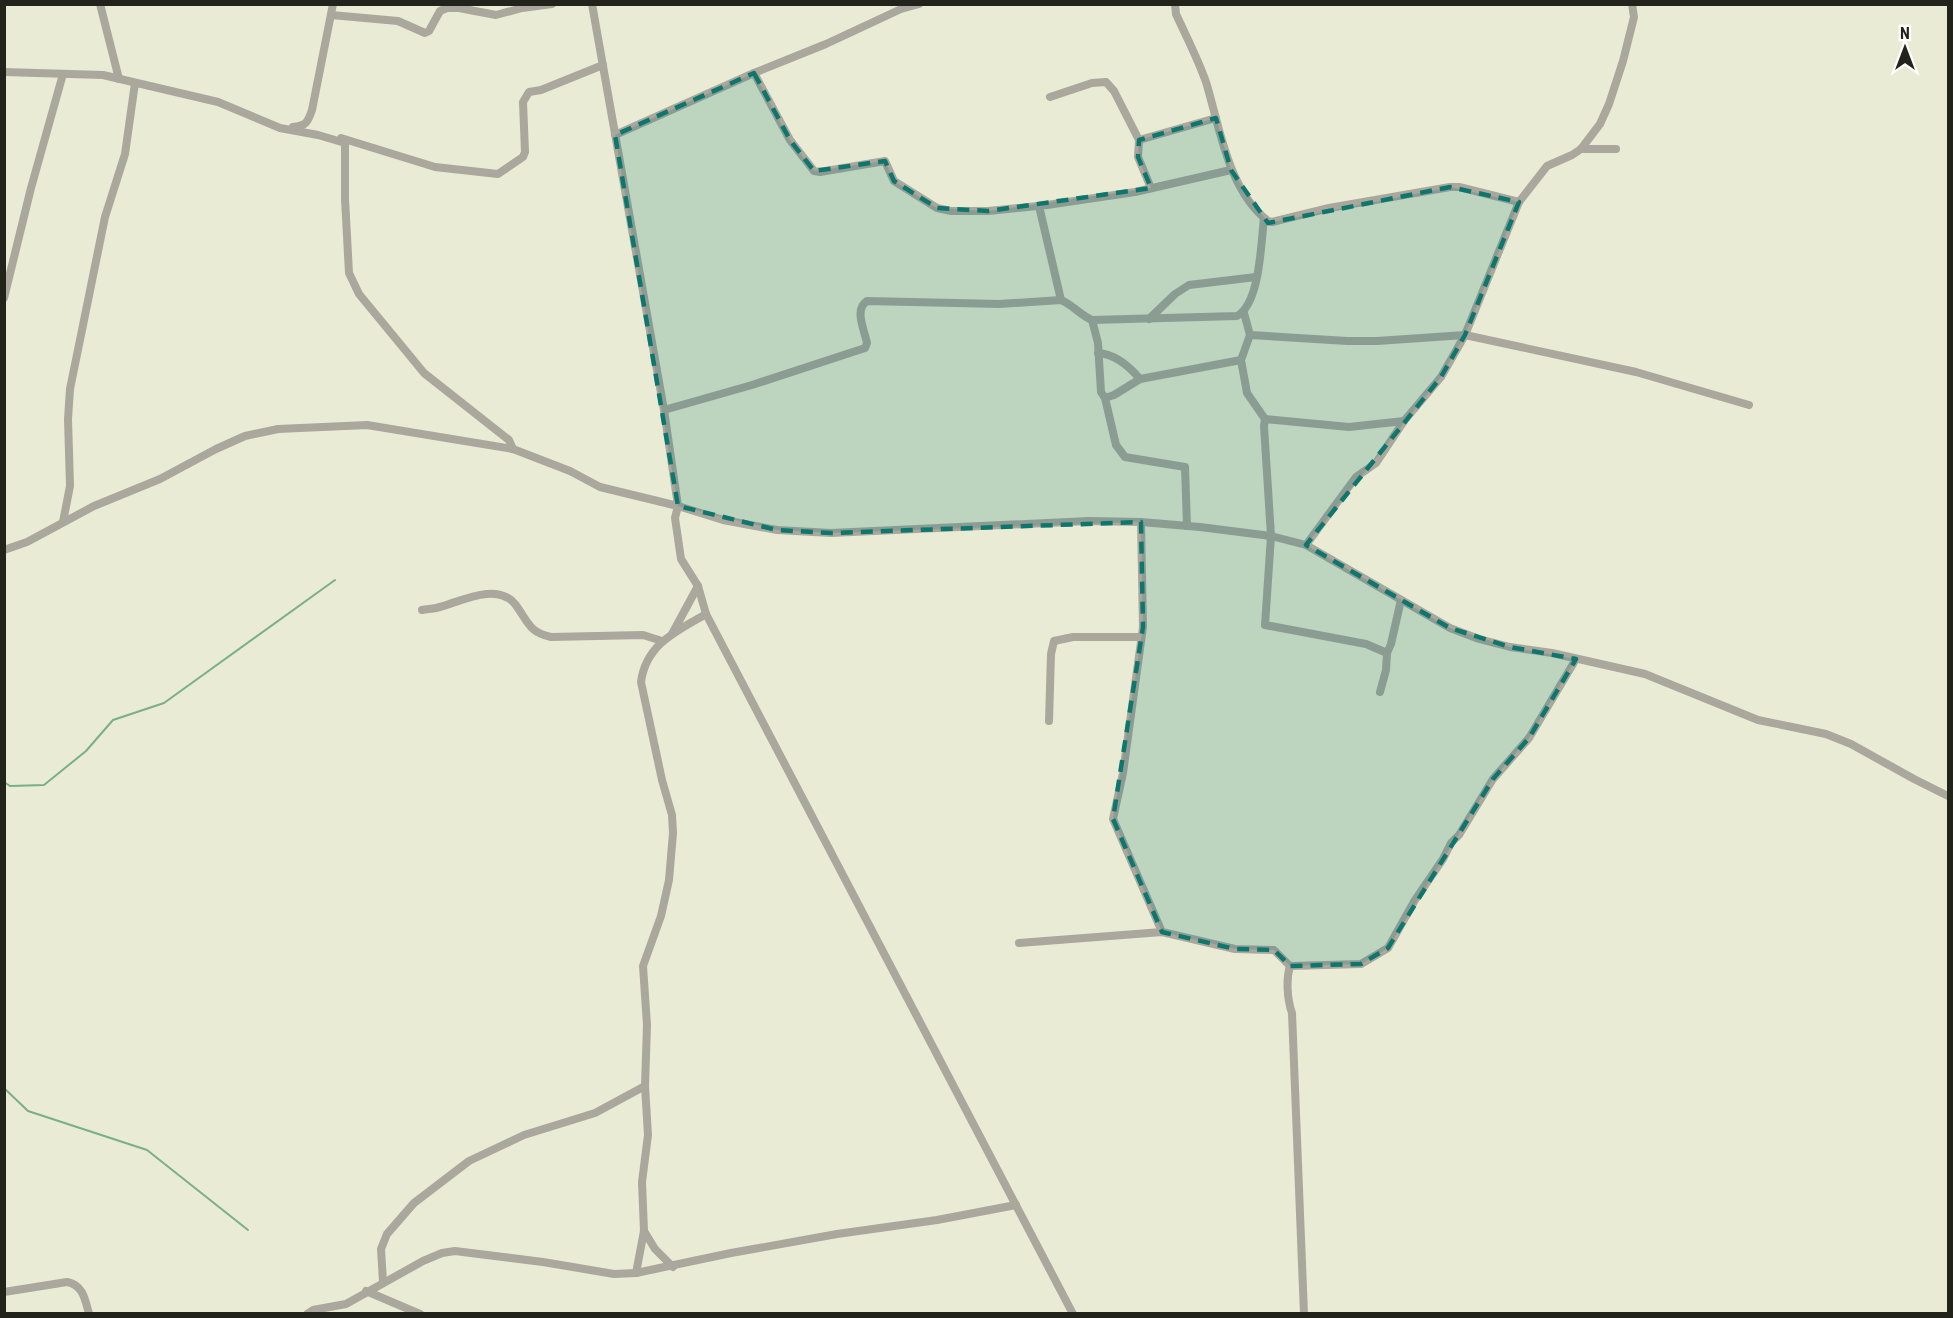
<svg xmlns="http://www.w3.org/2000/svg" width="1953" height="1318" font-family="'Roboto Condensed',sans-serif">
<rect width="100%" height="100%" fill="#e9ebd4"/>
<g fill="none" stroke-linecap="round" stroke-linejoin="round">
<g stroke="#7aaf89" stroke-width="2">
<polyline points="4,782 10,786 44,785 86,751 113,720 164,703 335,580"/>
<polyline points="4,1088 28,1111 147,1150 248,1230"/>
</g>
<g stroke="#aaa79d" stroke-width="8">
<polyline points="100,4 119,79"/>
<polyline points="592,4 664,410 678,506 675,518 681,559 698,586 706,614 1073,1314"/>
<path d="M1175 4 1176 14C1186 36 1198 59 1206 82 1220 128 1228 190 1268 221L1272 222 1329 208 1450 187H1459L1519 202"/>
<polyline points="331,15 398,21 425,33 429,31 440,11 447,8 459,8 496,15 522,8 552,4"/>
<polyline points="4,72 103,75 218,102 280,128 318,135 345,143 345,199 349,273 359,294 424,373 509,440 513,449"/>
<polyline points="754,73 790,140 814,171 820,172 885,161 894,181 937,208 951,211 988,211 1047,205 1135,192 1231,170"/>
<polyline points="1050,97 1092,83 1106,82 1114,91 1139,140 1138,157 1151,188"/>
<path d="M293 127C306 126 308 122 312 110L333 4"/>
<polyline points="615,135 754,73 826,44 901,9 919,4"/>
<polyline points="341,138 435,167 498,174 523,157 525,152 523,102 529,92 541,90 603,65"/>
<polyline points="1139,140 1216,118"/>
<polyline points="1581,149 1616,149"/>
<polyline points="1039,206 1061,300"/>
<polyline points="4,298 31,188 63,74"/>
<polyline points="1244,313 1250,335 1241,360 1247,393 1265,419 1264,426 1271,536 1265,625 1366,644 1387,653"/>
<polyline points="1149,319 1175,294 1189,285 1256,277"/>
<polyline points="1092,320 1098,343 1101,392 1105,398 1116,445 1125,457 1185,467 1187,526"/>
<polyline points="1250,335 1347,341 1377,341 1465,335 1636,372 1749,405"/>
<path d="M1098 353C1114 354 1129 366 1140 379"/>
<polyline points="1105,398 1114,395 1140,379 1241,360"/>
<path d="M664 410 752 385 865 348 867 343C864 329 854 309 867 301L999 304 1061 300C1073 305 1080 315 1092 320L1237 316C1260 304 1261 243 1264 218"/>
<polyline points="1265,419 1349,427 1404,421"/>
<polyline points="63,522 70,486 68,419 70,389 105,217 125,154 135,83"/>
<polyline points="1141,522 1143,627 1123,773 1113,819 1162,932"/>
<polyline points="1306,545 1356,477 1376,463 1404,421 1441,377 1465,335 1519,202 1547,166 1572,155 1581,149 1600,124 1609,104 1623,61 1634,17 1632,4"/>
<polyline points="4,550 27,542 94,506 160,479 216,449 245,436 278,429 367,425 513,449 570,471 600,487 678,506 723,520 777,530 831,533 1089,521 1141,522 1200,527 1271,536 1306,545 1450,628 1479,639 1510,647 1552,653 1645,674 1758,720 1826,734 1851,744 1914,779 1948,796"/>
<path d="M422 610C427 609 431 609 436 608 458 603 496 581 515 604 528 621 528 632 551 637L643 635 662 641"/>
<polyline points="672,634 698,586"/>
<polyline points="1380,692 1386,670 1387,653 1391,644 1401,600"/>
<polyline points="1049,721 1051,654 1054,641 1073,637 1140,637"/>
<polyline points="1019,943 1162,932 1235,949 1274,950 1290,966 1361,964 1388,948 1415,900 1443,859 1451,843 1459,835 1493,779 1529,738 1576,659"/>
<path d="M1290 966C1286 979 1287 999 1292 1013L1304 1314"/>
<polyline points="644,1231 655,1249 673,1267"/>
<path d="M636 1273 644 1231 642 1182 648 1135 645 1086 647 1025 643 966 661 916 669 880 673 833 672 815 662 780 641 682C646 644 677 631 706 614"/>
<polyline points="383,1282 381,1249 387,1234 414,1203 469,1161 524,1135 595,1113 645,1086"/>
<polyline points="366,1291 420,1314"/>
<path d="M4 1292 67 1282C83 1285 85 1299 89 1314"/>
<polyline points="307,1314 313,1310 346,1304 423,1261 442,1253 455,1251 543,1262 614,1274 636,1273 731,1253 837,1234 937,1220 1016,1205"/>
</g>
</g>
<path fill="#0f766e" fill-opacity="0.2" stroke="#0f766e" stroke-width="4.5" stroke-dasharray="12 8" stroke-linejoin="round" d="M754 73 790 140 814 171 885 161 894 181 937 208 988 211 1151 188 1138 157 1139 140 1216 118 1231 170 1268 223 1450 187 1519 202 1465 335 1441 377 1306 545 1450 628 1510 647 1576 659 1529 738 1493 779 1388 948 1361 964 1290 966 1274 950 1235 949 1162 932 1113 819 1143 627 1141 522 831 533 777 530 678 506 615 135Z"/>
<rect width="1953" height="1318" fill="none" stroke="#22231a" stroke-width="12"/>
<g transform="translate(1905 48)" stroke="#ffffff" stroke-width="4.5" paint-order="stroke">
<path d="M0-4.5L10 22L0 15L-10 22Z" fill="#22231a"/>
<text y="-9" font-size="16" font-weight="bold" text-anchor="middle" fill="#22231a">N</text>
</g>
</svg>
